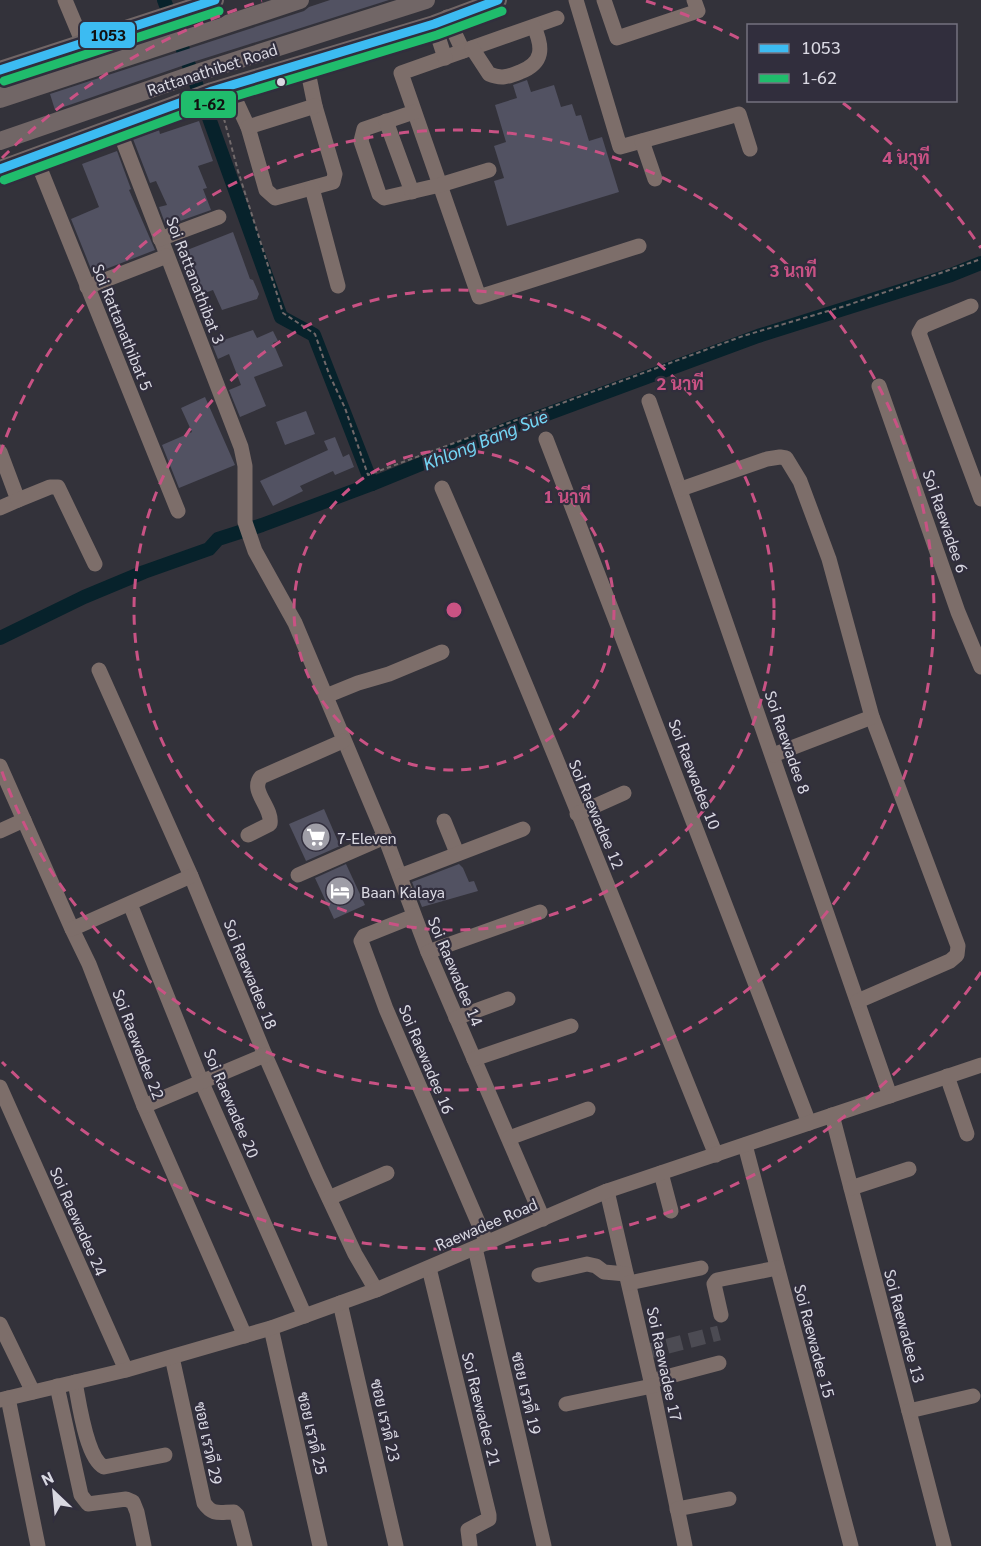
<svg xmlns="http://www.w3.org/2000/svg" width="981" height="1546" font-family="Georgia,Sarabun,serif">
<rect width="100%" height="100%" fill="#33323a"/>
<g fill="none" stroke-linecap="round" stroke-linejoin="round">
<g stroke="#07222b" stroke-width="14">
<polyline points="164,0 209,118 281,317 314,335 372,484"/>
<polyline points="0,638 84,597 144,572 209,549 218,539 262,525 372,484 512,427 758,336 951,275 981,263"/>
</g>
</g>
<g fill="#525262">
<polygon points="330,0 389,0 196,61 55,110 50,94 304,11 309,7"/>
<polygon points="527,80 531,92 554,85 561,107 572,104 576,116 581,115 589,141 602,137 619,192 507,226 494,181 504,178 494,146 506,142 495,105 517,98 513,85"/>
<polygon points="199,121 213,161 198,166 207,188 203,189 211,210 166,226 159,207 167,205 156,181 150,183 133,139 159,130 160,134"/>
<polygon points="117,151 131,189 129,190 155,250 93,274 71,219 99,207 82,164"/>
<polygon points="233,232 250,279 253,280 259,294 257,299 222,310 213,290 194,297 177,254"/>
<polygon points="253,330 257,338 273,331 278,341 273,343 283,366 254,377 266,406 240,417 229,390 241,385 229,354 218,359 212,344"/>
<polygon points="205,397 235,465 179,488 162,445 192,432 181,408"/>
<polygon points="306,411 315,434 285,445 276,422"/>
<polygon points="335,437 343,457 349,454 354,467 335,475 333,471 300,486 303,491 273,506 260,481 328,450 324,441"/>
<polygon points="324,809 340,846 306,861 289,824"/>
<polygon points="346,864 365,905 334,919 315,878"/>
<polygon points="459,864 463,868 469,882 474,881 478,891 422,907 412,882"/>
</g>
<g fill="none" stroke-linecap="round" stroke-linejoin="round">
<polyline stroke="#4c4b53" stroke-width="15" stroke-dasharray="15 8" stroke-linecap="butt" points="645,1352 719,1333"/>
<polyline stroke="#71696a" stroke-width="2" stroke-dasharray="4.5 3" stroke-linecap="butt" points="220,104 238,171 283,313 315,334 329,374 345,408 368,475 743,336 845,306 981,259"/>
<g stroke="#7d6e6a" stroke-width="15">
<polyline points="65,0 83,43"/>
<polyline points="576,0 620,147 739,114 750,149"/>
<polyline points="604,0 617,38 698,11 694,0"/>
<polyline points="447,17 463,51"/>
<polyline points="557,18 401,73 479,297 639,246"/>
<polyline points="434,24 445,58"/>
<path d="M472 48 489 74C501 79 508 77 520 72 544 63 543 47 534 27"/>
<polyline points="229,86 248,127 266,190 275,198 333,182 335,174 315,106 306,62"/>
<polyline points="414,112 364,129 361,141 379,194 384,198 440,185 489,170"/>
<polyline points="386,121 412,192"/>
<polyline points="117,125 241,447 245,466 245,522 255,551 295,623 385,837 428,952 543,1219"/>
<polyline points="248,127 315,106"/>
<polyline points="642,141 655,179"/>
<polyline points="35,156 178,511"/>
<polyline points="312,188 338,286"/>
<polyline points="160,239 219,217"/>
<polyline points="87,287 167,256"/>
<polyline points="971,306 923,326 919,333 981,499"/>
<polyline points="879,386 958,612 981,667"/>
<polyline points="649,401 890,1096"/>
<polyline points="546,439 809,1123"/>
<polyline points="0,452 18,500 0,508"/>
<path d="M442 488C538 708 626 932 716 1155"/>
<polyline points="681,489 767,459 780,457 786,458 800,481 829,559 872,717 958,946 957,955 950,961 858,1001"/>
<polyline points="18,500 50,487 58,487 95,564"/>
<polyline points="99,670 191,876 265,1055 317,1173 355,1254 376,1290"/>
<polyline points="326,696 358,683 389,674 442,652"/>
<polyline points="773,755 872,717"/>
<polyline points="0,766 72,929 89,964 144,1106 245,1336"/>
<polyline points="577,814 624,793"/>
<polyline points="444,821 457,853"/>
<polyline points="0,831 24,820"/>
<path d="M248 835 270 824C273 807 249 791 261 777L343 741"/>
<polyline points="298,875 385,837"/>
<polyline points="400,876 523,829"/>
<polyline points="130,904 202,1083 305,1316"/>
<polyline points="414,916 364,936 361,941 386,1009 487,1243"/>
<polyline points="72,929 191,876"/>
<polyline points="428,952 540,912"/>
<polyline points="456,1018 508,999"/>
<polyline points="474,1059 571,1026"/>
<polyline points="947,1076 967,1134"/>
<polyline points="0,1087 126,1370"/>
<polyline points="144,1106 265,1055"/>
<polyline points="832,1115 944,1546"/>
<polyline points="509,1138 588,1109"/>
<polyline points="745,1145 851,1546"/>
<polyline points="661,1173 671,1211"/>
<polyline points="851,1188 909,1169"/>
<polyline points="607,1191 651,1381 685,1546"/>
<polyline points="329,1198 387,1173"/>
<polyline points="475,1248 544,1546"/>
<polyline points="429,1268 489,1515 489,1519 468,1530 470,1546"/>
<polyline points="539,1275 587,1264 596,1266 604,1272 626,1274"/>
<polyline points="629,1283 701,1268"/>
<polyline points="340,1303 396,1546"/>
<polyline points="721,1315 714,1284 717,1280 777,1268"/>
<polyline points="0,1324 33,1392"/>
<polyline points="271,1328 320,1546"/>
<path d="M172 1357 204 1503C213 1516 220 1512 234 1512L237 1515 245 1546"/>
<polyline points="651,1381 719,1363"/>
<path d="M75 1382C79 1402 86 1458 104 1467L165 1455"/>
<polyline points="57,1386 81,1495 88,1504 126,1499 133,1502 137,1512 144,1546"/>
<polyline points="8,1398 38,1546"/>
<polyline points="0,1400 126,1370 271,1328 376,1290 607,1191 981,1065"/>
<polyline points="566,1404 652,1386"/>
<polyline points="909,1411 973,1396"/>
<polyline points="677,1509 729,1499"/>
</g>
<g stroke="#716666" stroke-width="18">
<polyline points="0,70 215,0"/>
<polyline points="0,84 55,64"/>
<polyline points="0,99 300,0"/>
<polyline points="0,141 200,72 426,0"/>
<polyline points="0,169 212,91 434,24 498,0"/>
</g>
<g stroke="#312e3d" stroke-width="14">
<g id="bus-1">
<polyline points="0,70 215,0"/>
<polyline points="0,169 212,91 434,24 498,0"/>
</g>
</g>
<g stroke="#312e3d" stroke-width="14">
<g id="bus-2">
<polyline points="4,81 219,11"/>
<polyline points="4,180 216,102 437,35 502,11"/>
</g>
</g>
<use href="#bus-1" stroke="#3cbbf2" stroke-width="9"/>
<use href="#bus-2" stroke="#20bc6c" stroke-width="9"/>
</g>
<g fill="none" stroke="#c95284" stroke-width="3" stroke-dasharray="10 8">
<circle cx="454" cy="610" r="160"/>
<circle cx="454" cy="610" r="320"/>
<path d="M0 454A480 480 0 1 1 0 766"/>
<path d="M981 972A639 639 0 0 1 2 1062M2 158A639 639 0 0 1 262 1M646 1A639 639 0 0 1 744 41M843 103A639 639 0 0 1 981 248"/>
</g>
<defs>
<g id="supermarket-disc" transform="scale(1.5)"><circle r="9.5" fill="#9f9ea7" stroke="#312e3d"/><path d="M-6-5.5h2.5l.6 2H6L4.5 2H-2.5L-4.4-4H-6ZM-1.5 3.2a1.3 1.3 0 1 0 .1 0ZM3 3.2a1.3 1.3 0 1 0 .1 0Z" fill="#fff"/></g>
<g id="hotel-disc" transform="scale(1.5)"><circle r="9.5" fill="#9f9ea7" stroke="#312e3d"/><path d="M-6-4.5h1.5V1H6V5H4.5V3h-9V5H-6ZM-4 0a1.8 1.8 0 1 1 3.6 0ZM.5 0V-2.5h3Q6-2.5 6 0Z" fill="#fff"/></g>
</defs>
<g fill-rule="evenodd">
<use href="#supermarket-disc" x="316" y="837"/>
<use href="#hotel-disc" x="340" y="891"/>
</g>
<circle fill="#d9d8e2" stroke="#312e3d" stroke-width="2" cx="281" cy="82" r="5"/>
<g text-anchor="middle" dominant-baseline="central" stroke-width="4.5" stroke-linejoin="round" paint-order="stroke">
<g font-size="16" fill="#d9d8e2" stroke="#312e3d">
<text transform="translate(212 69) rotate(-18)">Rattanathibet Road</text>
<text transform="translate(196 280) rotate(69)">Soi Rattanathibat 3</text>
<text transform="translate(123 327) rotate(68)">Soi Rattanathibat 5</text>
<text transform="translate(946 521) rotate(71)">Soi Raewadee 6</text>
<text transform="translate(788 742) rotate(71)">Soi Raewadee 8</text>
<text transform="translate(695 774) rotate(69)">Soi Raewadee 10</text>
<text transform="translate(597 814) rotate(67)">Soi Raewadee 12</text>
<text transform="translate(456 971) rotate(67)">Soi Raewadee 14</text>
<text transform="translate(251 974) rotate(68)">Soi Raewadee 18</text>
<text transform="translate(139 1044) rotate(69)">Soi Raewadee 22</text>
<text transform="translate(427 1059) rotate(67)">Soi Raewadee 16</text>
<text transform="translate(232 1103) rotate(67)">Soi Raewadee 20</text>
<text transform="translate(79 1221) rotate(66)">Soi Raewadee 24</text>
<text transform="translate(486 1224) rotate(-23)">Raewadee Road</text>
<text transform="translate(905 1326) rotate(75)">Soi Raewadee 13</text>
<text transform="translate(815 1341) rotate(75)">Soi Raewadee 15</text>
<text transform="translate(665 1364) rotate(78)">Soi Raewadee 17</text>
<text transform="translate(527 1393) rotate(77)">ซอย เรวดี 19</text>
<text transform="translate(482 1409) rotate(76)">Soi Raewadee 21</text>
<text transform="translate(386 1420) rotate(77)">ซอย เรวดี 23</text>
<text transform="translate(313 1433) rotate(77)">ซอย เรวดี 25</text>
<text transform="translate(209 1443) rotate(78)">ซอย เรวดี 29</text>
</g>
<g font-size="16" fill="#d9d8e2" stroke="#312e3d" text-anchor="start">
<text x="337" y="837">7-Eleven</text>
<text x="361" y="891">Baan Kalaya</text>
</g>
<g font-size="18" font-style="italic" fill="#74d6f5" stroke="#312e3d">
<text transform="translate(485 439) rotate(-22)">Khlong Bang Sue</text>
</g>
</g>
<circle cx="454" cy="610" r="9" fill="#c95284" stroke="#312e3d" stroke-width="3"/>
<g font-size="18" text-anchor="middle" font-weight="bold" fill="#c95284" stroke="#312e3d" stroke-width="4.5" stroke-linejoin="round" paint-order="stroke">
<text x="906" y="164">4 นาที</text>
<text x="793" y="277">3 นาที</text>
<text x="680" y="390">2 นาที</text>
<text x="567" y="503">1 นาที</text>
</g>
<g stroke="#312e3d" stroke-width="2">
<rect x="79" y="21" width="57" height="28" rx="6" fill="#3cbbf2"/>
<rect x="180" y="90" width="57" height="29" rx="6" fill="#20bc6c"/>
</g>
<g font-size="16" text-anchor="middle" font-weight="bold" fill="#111">
<text x="108" y="41">1053</text>
<text x="209" y="110">1-62</text>
</g>
<rect x="747" y="24" width="210" height="78" fill="#312e3d" stroke="#74727f" stroke-width="1.5"/>
<rect x="759" y="44" width="30" height="9" fill="#3cbbf2" stroke="#74727f" stroke-width="1.5"/>
<text x="801" y="54" font-size="18" fill="#d9d8e2">1053</text>
<rect x="759" y="74" width="30" height="9" fill="#20bc6c" stroke="#74727f" stroke-width="1.5"/>
<text x="801" y="84" font-size="18" fill="#d9d8e2">1-62</text>
<g transform="translate(54 1492) rotate(334)" stroke="#312e3d" stroke-width="4.5" paint-order="stroke">
<path d="M0-4.5L10 22L0 15L-10 22Z" fill="#d9d8e2"/>
<text y="-9" font-size="16" font-weight="bold" text-anchor="middle" fill="#d9d8e2">N</text>
</g>
</svg>
